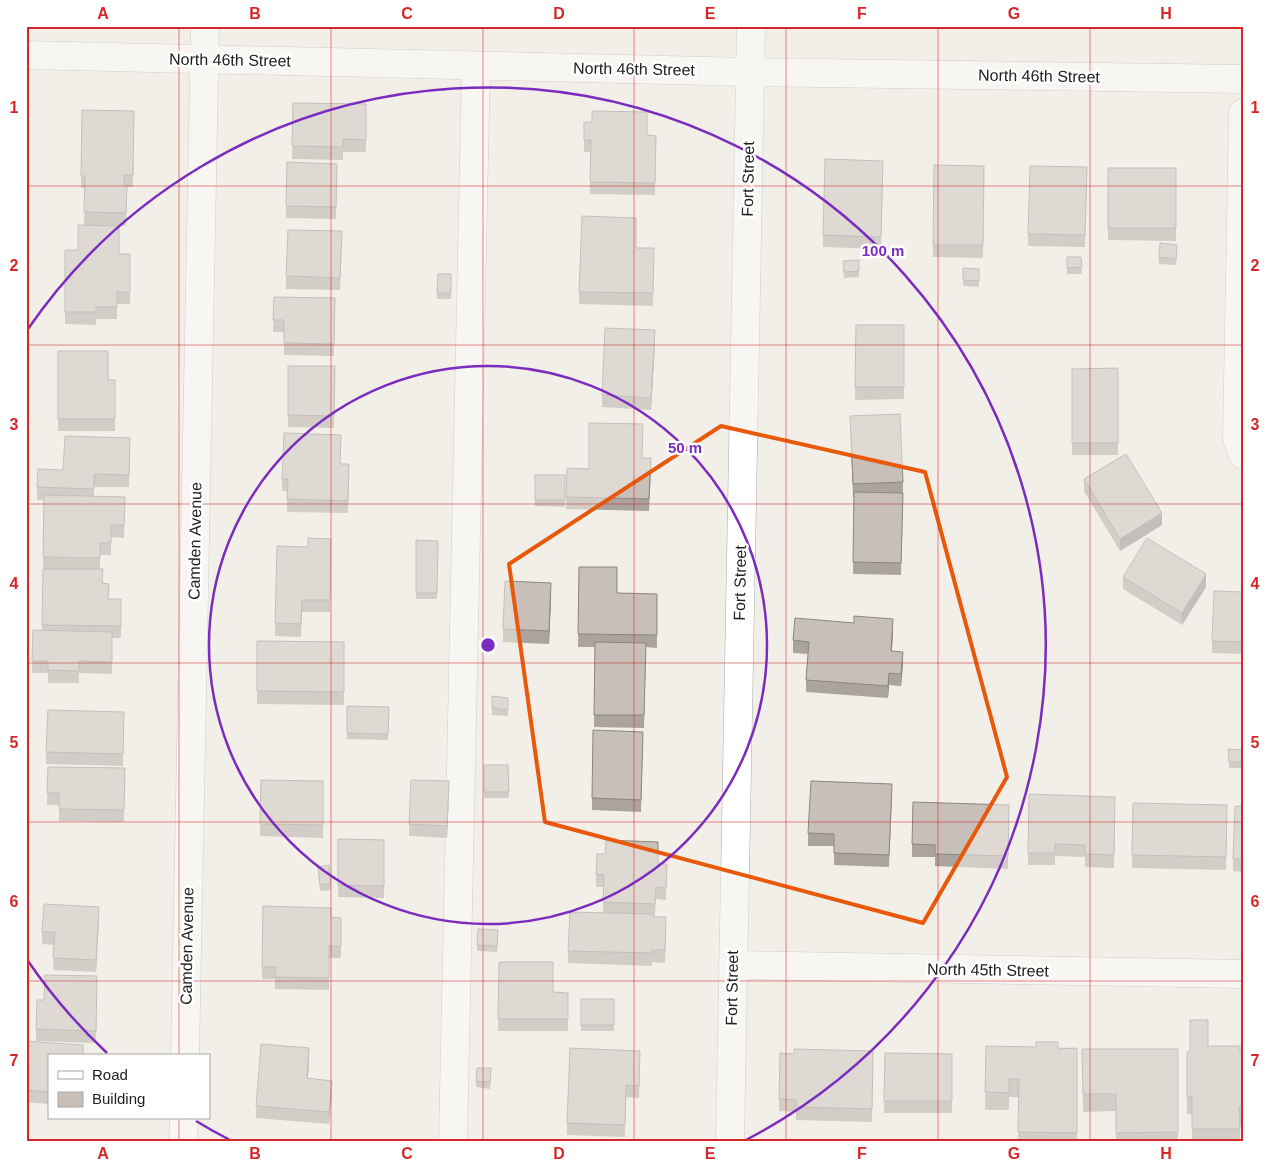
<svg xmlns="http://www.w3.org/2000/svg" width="1269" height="1167" font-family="Arial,sans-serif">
<rect width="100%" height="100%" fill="#f2efe9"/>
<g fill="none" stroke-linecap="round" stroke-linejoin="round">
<g stroke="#a9a9a9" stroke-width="29">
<g id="minor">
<polyline points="26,55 750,72 1243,79"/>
<polyline points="1243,113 1237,438 1243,455"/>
<polyline points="733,965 1243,974"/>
<polyline points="185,1056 205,26"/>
<polyline points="183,1141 184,1118"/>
<polyline points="453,1141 476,66"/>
<polyline points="730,1141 751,26"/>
</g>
</g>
<use href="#minor" stroke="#fff" stroke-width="28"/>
</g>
<g fill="#aba49e">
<rect x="1241" y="26" width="2" height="10"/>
<polygon points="293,103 366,104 366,152 343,152 343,160 292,159"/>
<polygon points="82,110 134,111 133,187 127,187 126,226 84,225 85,188 81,188"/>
<polygon points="584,122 647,135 656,136 655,195 590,194 590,152 584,152"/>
<polygon points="337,164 336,219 286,218 286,206"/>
<polygon points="934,165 984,166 983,258 933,257"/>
<polygon points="1108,168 1176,168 1176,241 1108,240"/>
<polygon points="883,173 881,249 823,247 823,235"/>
<polygon points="1087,179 1085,247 1028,246 1028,234"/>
<polygon points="342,244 340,290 286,289 286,276"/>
<polygon points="636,248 654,260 653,306 579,304 579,292"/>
<polygon points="65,250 130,254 130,304 117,304 117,319 96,319 96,325 65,324"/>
<polygon points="1177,251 1176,265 1159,264 1159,257"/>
<polygon points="1067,257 1081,257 1082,274 1067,274"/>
<polygon points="859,260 859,277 844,278 843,261"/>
<polygon points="963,268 979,269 979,287 963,286"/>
<polygon points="438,274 451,274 451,299 437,299"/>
<polygon points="274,297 335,298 334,356 284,355 284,332 273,332"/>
<polygon points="856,325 904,325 904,399 855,400"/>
<polygon points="655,343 651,410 602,407 602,395"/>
<polygon points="58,351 108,380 115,380 115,431 58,431"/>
<polygon points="288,366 335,366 334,428 288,427"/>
<polygon points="1118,368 1118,455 1072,455 1072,369"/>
<polygon points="850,416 903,482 903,506 901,575 853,574 854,497 853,497"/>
<polygon points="130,438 129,487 94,487 94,496 125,509 124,538 111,537 111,555 100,555 100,569 103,583 109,599 121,599 121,638 112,638 112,674 79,673 79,683 48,683 48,673 32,673 33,630 42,631 43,569 65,569 43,569 44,500 37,500 37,487 63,470"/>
<polygon points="642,458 651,470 649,511 566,509 567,468 589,469"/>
<polygon points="340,464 349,476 348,513 287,512 287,491 282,491 282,479"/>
<polygon points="535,475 565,475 565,507 535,506"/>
<polygon points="1084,479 1162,525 1120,551 1084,491"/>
<polygon points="331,539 330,612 302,612 301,637 275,636 275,623 308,547"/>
<polygon points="416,540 438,541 437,599 416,599"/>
<polygon points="579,567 617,593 657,594 657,648 646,647 644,728 594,727 595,647 578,647"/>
<polygon points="1123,577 1206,587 1182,625 1123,589"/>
<polygon points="1243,592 1243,654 1212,653 1212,641"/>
<polygon points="551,596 549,644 503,642 503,629"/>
<polygon points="893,631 892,651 903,664 901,686 889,685 888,698 806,692 806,680 808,654 793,653 793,640"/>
<polygon points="257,641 344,642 344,705 257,704"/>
<polygon points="508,704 508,716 492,715 492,708"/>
<polygon points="347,706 389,707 388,740 347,739"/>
<polygon points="124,712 123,766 46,764 46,752"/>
<polygon points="643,744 641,812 592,810 592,798"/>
<polygon points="1228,749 1243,750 1243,768 1229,768"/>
<polygon points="484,765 508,765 509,798 484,798"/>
<polygon points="48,767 125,768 124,822 59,821 59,805 47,805"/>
<polygon points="261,780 323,781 323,838 260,836"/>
<polygon points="449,793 447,838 409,836 409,824"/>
<polygon points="892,796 889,867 834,865 834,846 808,846 808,833"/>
<polygon points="1133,803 1227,817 1226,870 1132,868"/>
<polygon points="1009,805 1008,869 935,866 935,857 912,857 912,844"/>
<polygon points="1243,806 1243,872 1233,871 1233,859"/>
<polygon points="1115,809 1114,868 1085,867 1085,857 1055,856 1055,865 1028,865 1028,853"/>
<polygon points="338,839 384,840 384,898 338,897"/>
<polygon points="658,864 667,864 666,900 656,899 655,916 653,916 653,917 666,917 665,963 652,962 652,966 568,963 568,951 603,913 603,887 596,887 596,874"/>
<polygon points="318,867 331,883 331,890 320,891"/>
<polygon points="263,906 331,917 341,918 341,958 329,958 329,990 275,989 275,979 262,979"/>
<polygon points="99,919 96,972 53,970 54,945 42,944 42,932"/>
<polygon points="498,936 497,952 477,951 477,945"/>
<polygon points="499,962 553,992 568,993 568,1031 498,1031"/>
<polygon points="97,988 96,1043 36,1041 36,1029 44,1000"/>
<rect x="581" y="999" width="33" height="32"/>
<polygon points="26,1041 83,1056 49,1056 49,1104 26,1102"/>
<polygon points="986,1046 1077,1048 1077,1141 1018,1141 1019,1097 1009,1097 1009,1110 985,1110"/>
<polygon points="1208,1046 1243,1053 1243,1125 1240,1125 1240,1141 1192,1141 1192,1114 1187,1114 1187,1052 1190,1052"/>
<polygon points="1082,1049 1178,1049 1178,1141 1116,1141 1116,1111 1083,1112"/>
<polygon points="873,1051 872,1122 796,1120 796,1112 779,1111 779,1099 794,1054"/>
<polygon points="885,1053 952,1054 952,1113 884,1113"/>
<polygon points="309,1061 308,1078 332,1093 329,1124 256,1118 256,1106"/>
<polygon points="640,1063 639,1098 626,1097 625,1137 567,1135 567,1123"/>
<polygon points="491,1075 490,1089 476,1087 476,1081"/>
</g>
<g fill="#8b8681">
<polygon points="655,330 655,343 651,410 651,398"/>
<polygon points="1162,513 1162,525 1120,551 1120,539"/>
<polygon points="1206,574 1206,587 1182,625 1182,613"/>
<polygon points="551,583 551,596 549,644 549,631"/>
<polygon points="893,619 893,631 891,663 891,651"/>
<polygon points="903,652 903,664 901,686 901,674"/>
<polygon points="889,673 889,685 888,698 888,686"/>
<polygon points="449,781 449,793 447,838 447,826"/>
<polygon points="99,907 99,919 96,972 96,960"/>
<polygon points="309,1048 309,1061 307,1091 307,1078"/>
<polygon points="332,1081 332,1093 329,1124 329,1112"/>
</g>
<g fill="#c7bfb8" stroke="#8b8681">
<polygon points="293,103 366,104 366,140 343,139 343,147 292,146"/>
<polygon points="82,110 134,111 133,175 124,175 124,186 127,186 126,213 84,212 85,176 81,176"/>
<polygon points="592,111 647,112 647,135 656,136 655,183 590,182 591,140 584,140 584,122 592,122"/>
<polygon points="825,159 883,161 881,237 823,235"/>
<polygon points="287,162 337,164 336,207 286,206"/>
<polygon points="934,165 984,166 983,245 933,245"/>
<polygon points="1030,166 1087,167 1085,235 1028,234"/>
<rect x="1108" y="168" width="68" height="60"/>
<polygon points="582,216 636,218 636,248 654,248 653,293 579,292"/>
<polygon points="78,225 119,226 119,254 130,254 130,292 117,292 117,307 96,307 96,312 65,312 65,250 78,250"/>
<polygon points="288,230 342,231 340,278 286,276"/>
<polygon points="1160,243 1177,245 1176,259 1159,257"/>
<polygon points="1067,257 1081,257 1082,267 1067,268"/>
<polygon points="859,260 859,271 844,272 843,261"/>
<polygon points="963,268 979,269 979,281 963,280"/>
<polygon points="438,274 451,274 451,293 437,293"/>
<polygon points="274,297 335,298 334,344 284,343 284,320 273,320"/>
<polygon points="856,325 904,325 904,387 855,387"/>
<polygon points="605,328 655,330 651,398 602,395"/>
<polygon points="58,351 108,351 108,380 115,380 115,419 58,419"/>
<polygon points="288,366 335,366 334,416 288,415"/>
<polygon points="1118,368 1118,443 1072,443 1072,369"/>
<polygon points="900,414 903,482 853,484 850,416"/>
<polygon points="589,423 643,424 642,458 651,458 649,499 566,497 567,468 589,469"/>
<polygon points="284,433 341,435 340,464 349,464 348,501 287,499 288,479 282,479"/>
<polygon points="65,436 130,438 129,475 94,474 94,489 37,487 38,469 63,470"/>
<polygon points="1126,454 1162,513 1120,539 1084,479"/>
<rect x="535" y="475" width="30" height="25"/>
<polygon points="854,492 903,493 901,563 853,562"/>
<polygon points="44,495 125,497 124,525 111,525 111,543 100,543 100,558 43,557"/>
<polygon points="308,538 331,539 330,600 302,600 301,624 275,623 277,546 308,547"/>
<polygon points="1147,538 1206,574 1182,613 1123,577"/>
<polygon points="416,540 438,541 437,593 416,593"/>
<polygon points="579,567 617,567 617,593 657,594 657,635 578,634"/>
<polygon points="43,569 103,569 102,583 109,584 108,599 121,599 121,626 42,625"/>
<polygon points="505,581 551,583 549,631 503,629"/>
<polygon points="1214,591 1243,592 1243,642 1212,641"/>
<polygon points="854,616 893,619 891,651 903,652 901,674 889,673 888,686 806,680 809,642 793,640 795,618 854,623"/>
<polygon points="33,630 112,632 112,662 79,661 79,671 48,670 48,661 32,661"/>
<polygon points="257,641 344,642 344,692 257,691"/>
<polygon points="595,642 646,643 644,715 594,715"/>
<polygon points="492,696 508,698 508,710 492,708"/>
<polygon points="347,706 389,707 388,734 347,733"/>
<polygon points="48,710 124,712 123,754 46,752"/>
<polygon points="593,730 643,732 641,800 592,798"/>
<polygon points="1228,749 1243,750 1243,762 1229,762"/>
<polygon points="484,765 508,765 509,792 484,792"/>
<polygon points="48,767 125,768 124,810 59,809 59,793 47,793"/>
<polygon points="261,780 323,781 323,825 260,824"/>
<polygon points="411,780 449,781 447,826 409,824"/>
<polygon points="811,781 892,784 889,855 834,853 834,834 808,833"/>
<polygon points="1029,794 1115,797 1114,855 1085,854 1085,845 1055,844 1055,853 1028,853"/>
<polygon points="913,802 1009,805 1008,856 935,854 935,845 912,844"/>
<polygon points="1133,803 1227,805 1226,857 1132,855"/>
<polygon points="1235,806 1243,806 1243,859 1233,859"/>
<polygon points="338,839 384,840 384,886 338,885"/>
<polygon points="606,840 658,842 658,864 667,864 666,888 656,887 655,904 603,902 604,875 596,874 597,854 605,854"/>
<polygon points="329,865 331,883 320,885 318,867"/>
<polygon points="44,904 99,907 96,960 53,958 55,932 42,932"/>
<polygon points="263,906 331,908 331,917 341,918 341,946 329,946 329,978 275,977 276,967 262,967"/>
<polygon points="570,912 653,914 653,917 666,917 665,950 652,950 652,953 568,951"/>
<polygon points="478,929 498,930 497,946 477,945"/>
<polygon points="499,962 553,962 553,992 568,993 568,1019 498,1019"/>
<polygon points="45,975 97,976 96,1031 36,1029 37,1000 44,1000"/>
<rect x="581" y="999" width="33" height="26"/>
<polygon points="1190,1020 1208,1020 1208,1046 1240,1046 1240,1053 1243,1053 1243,1107 1239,1107 1240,1129 1192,1129 1192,1097 1187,1097 1187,1052 1190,1052"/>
<polygon points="26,1041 83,1045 83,1056 49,1056 49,1092 26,1090"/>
<polygon points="1036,1042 1058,1042 1058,1049 1077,1048 1077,1133 1018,1132 1019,1079 1009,1079 1009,1093 985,1092 986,1046 1036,1047"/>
<polygon points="261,1044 309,1048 307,1078 332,1081 329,1112 256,1106"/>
<polygon points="570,1048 640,1051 639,1086 626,1085 625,1125 567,1123"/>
<polygon points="794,1049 873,1051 872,1109 796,1107 796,1100 779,1099 780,1053 794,1054"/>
<polygon points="1082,1049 1178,1049 1178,1132 1116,1133 1116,1094 1083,1094"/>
<polygon points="885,1053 952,1054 952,1101 884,1101"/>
<polygon points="477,1068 491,1068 490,1082 476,1081"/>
</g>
<path d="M0 0H1269V1167H0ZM721 426 925 472 1007 777 923 923 545 822 509 564Z" fill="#f2efe9" fill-opacity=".55" fill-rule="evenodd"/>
<path fill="none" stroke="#e8590c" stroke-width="4" stroke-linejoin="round" d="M721 426 925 472 1007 777 923 923 545 822 509 564Z"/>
<path fill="none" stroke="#d62828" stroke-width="1" stroke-opacity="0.55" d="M179 26V1056M331 26V1141M483 26V1141M634 26V1141M786 26V1141M938 26V1141M1090 26V1141M26 186H1243M26 345H1243M26 504H1243M26 663H1243M26 822H1243M26 981H1243M179 1118V1141"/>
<g fill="none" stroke="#7b2cbf" stroke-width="2.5">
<circle cx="488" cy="645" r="279"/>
<path d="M230 1140A558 558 0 0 1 196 1121M107 1053A558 558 0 0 1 28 961M28 329A558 558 0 1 1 746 1140"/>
</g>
<g text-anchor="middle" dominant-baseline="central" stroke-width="5" stroke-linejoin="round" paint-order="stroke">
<g font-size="16" fill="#222" stroke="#fff">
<text transform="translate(230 60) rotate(1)">North 46th Street</text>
<text transform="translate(634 69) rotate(1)">North 46th Street</text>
<text transform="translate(1039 76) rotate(1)">North 46th Street</text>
<text transform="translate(748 179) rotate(-89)">Fort Street</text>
<text transform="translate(195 541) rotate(-89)">Camden Avenue</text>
<text transform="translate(740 583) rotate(-89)">Fort Street</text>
<text transform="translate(187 946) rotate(-89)">Camden Avenue</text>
<text transform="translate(988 970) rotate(1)">North 45th Street</text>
<text transform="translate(732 988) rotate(-89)">Fort Street</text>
</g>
</g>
<circle cx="488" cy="645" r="8" fill="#7b2cbf" stroke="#fff" stroke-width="2.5"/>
<g font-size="15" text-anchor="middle" font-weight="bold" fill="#7b2cbf" stroke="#fff" stroke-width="5" stroke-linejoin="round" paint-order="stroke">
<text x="883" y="256">100 m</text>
<text x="685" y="453">50 m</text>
</g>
<rect width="1269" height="1167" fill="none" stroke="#ffffff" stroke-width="55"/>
<rect x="48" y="1054" width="162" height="65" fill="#ffffff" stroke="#a7a7a7"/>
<rect x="58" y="1071" width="25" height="8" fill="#ffffff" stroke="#a7a7a7"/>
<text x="92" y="1080" font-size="15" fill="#222222">Road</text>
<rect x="58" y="1092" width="25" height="15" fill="#c7bfb8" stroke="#a7a7a7"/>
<text x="92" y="1104" font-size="15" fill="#222222">Building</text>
<rect x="28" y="28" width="1214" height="1112" fill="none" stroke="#d62828" stroke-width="2"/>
<g font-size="16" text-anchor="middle" font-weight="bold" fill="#d62828">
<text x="103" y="19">A</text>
<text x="255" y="19">B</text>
<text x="407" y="19">C</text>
<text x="559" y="19">D</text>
<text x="710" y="19">E</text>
<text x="862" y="19">F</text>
<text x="1014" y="19">G</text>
<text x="1166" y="19">H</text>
<text x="14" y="113">1</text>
<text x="1255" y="113">1</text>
<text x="14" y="271">2</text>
<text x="1255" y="271">2</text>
<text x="14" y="430">3</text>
<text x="1255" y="430">3</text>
<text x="14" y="589">4</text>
<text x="1255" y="589">4</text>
<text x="14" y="748">5</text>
<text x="1255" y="748">5</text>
<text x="14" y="907">6</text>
<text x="1255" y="907">6</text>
<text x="14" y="1066">7</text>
<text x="1255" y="1066">7</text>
<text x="103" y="1159">A</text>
<text x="255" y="1159">B</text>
<text x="407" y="1159">C</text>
<text x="559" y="1159">D</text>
<text x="710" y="1159">E</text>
<text x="862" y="1159">F</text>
<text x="1014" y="1159">G</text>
<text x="1166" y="1159">H</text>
</g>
</svg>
